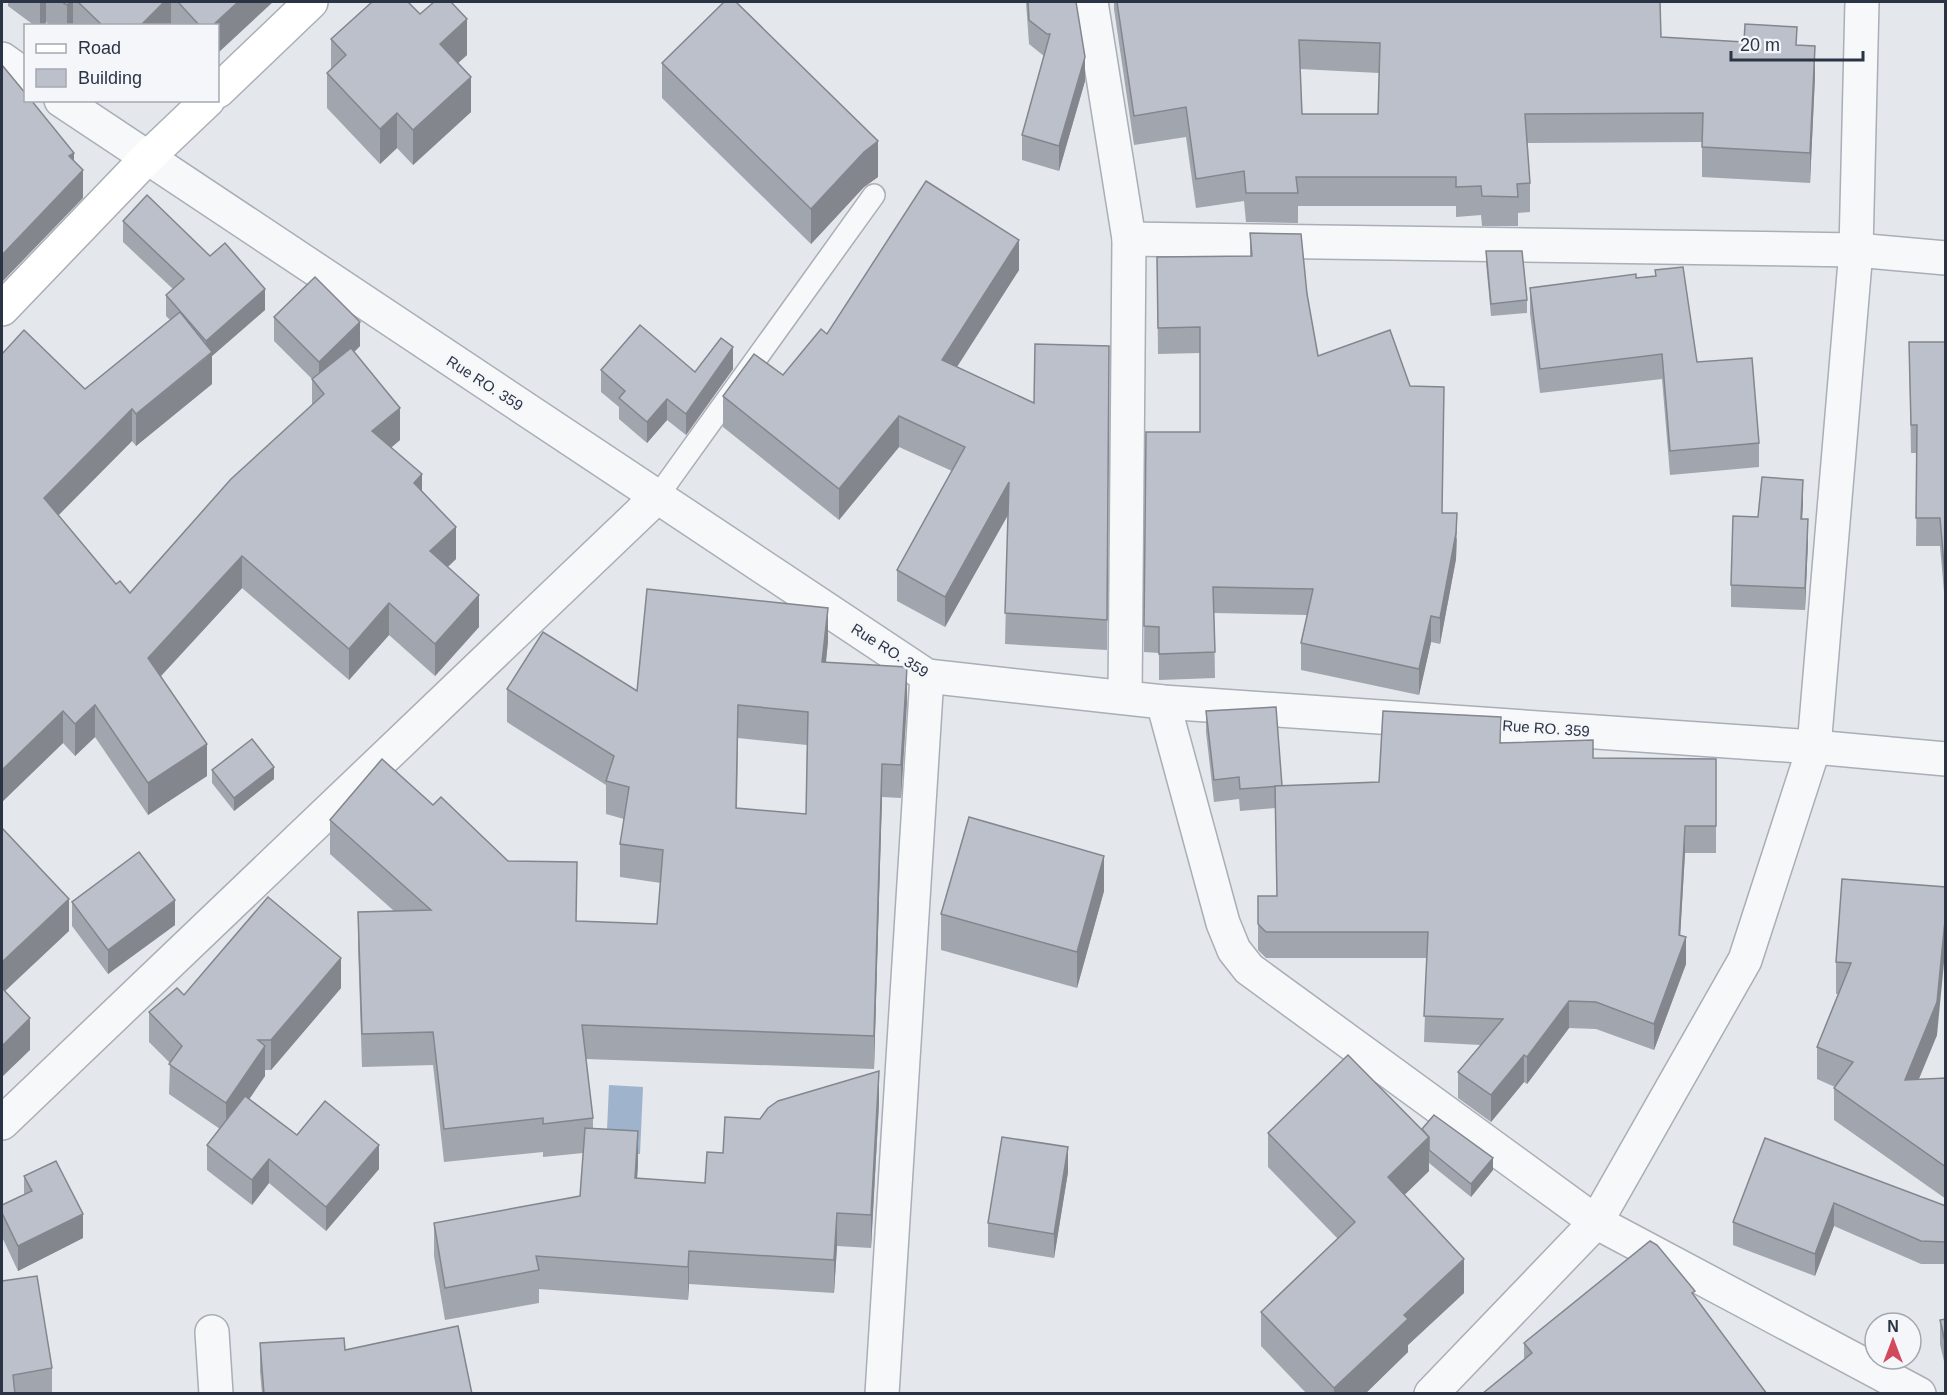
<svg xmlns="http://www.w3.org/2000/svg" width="1947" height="1395" font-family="Helvetica,sans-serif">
<rect width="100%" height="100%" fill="#e4e7ec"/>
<polygon fill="#9fb4cc" points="609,1085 643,1087 640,1154 606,1152"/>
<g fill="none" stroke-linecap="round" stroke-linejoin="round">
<g stroke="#a9aeb7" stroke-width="24">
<polyline id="lane" points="657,497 874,195"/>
</g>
<g stroke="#a9aeb7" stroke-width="36">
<g id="street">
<polyline points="1091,2 1129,239 1125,697"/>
<polyline points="2,59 26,76"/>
<polyline points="61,100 927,676 1163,702 1814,747 1946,759"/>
<polyline points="1129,239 1856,250 1946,258"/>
<polyline points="1163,702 1223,923 1234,950 1249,969 1596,1222 1919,1394"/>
<polyline points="2,1123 657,497"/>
<polyline points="212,1332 216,1394"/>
<polyline points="882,1394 927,676"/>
<polyline points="1431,1394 1596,1222 1745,960 1814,747 1856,250 1862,2"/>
</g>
</g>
<g stroke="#a9aeb7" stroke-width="36">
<g id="secondary">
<polyline points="218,91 311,2"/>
<polyline points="2,309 146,159 208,100"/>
</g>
</g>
<use href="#lane" stroke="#f7f8fa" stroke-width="21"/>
<use href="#street" stroke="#f7f8fa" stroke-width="33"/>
<use href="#secondary" stroke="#fff" stroke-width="33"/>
</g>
<g fill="#a1a5ae" fill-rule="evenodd">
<polygon points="8,2 273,2 218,26 51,26 46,22 44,26 35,26 8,6"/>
<polygon points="1026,2 1076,2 1085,81 1059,171 1022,160 1022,135 1044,56 1029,44"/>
<path d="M1114 2H1660L1661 37 1797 45 1815 76 1810 183 1702 177V142L1527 143 1530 183V212L1518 213V226H1482L1481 215 1456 217V206H1298V223L1246 222 1244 201 1196 208 1186 137 1134 145 1114 9ZM1300 69 1379 73 1378 114H1302Z"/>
<polygon points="420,14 467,55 458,63 471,112 413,165 397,148 380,164 327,108 327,73 331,69 331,39"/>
<polygon points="662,63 878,177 864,187 811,244 662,98"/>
<polygon points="123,221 265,310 212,356 212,384 136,446 132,441 58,515 116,584 130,593 312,406 312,379 274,341 274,317 360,346 354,352 400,440 391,448 422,491 456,559 448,567 479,627 435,676 389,635 349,680 242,588 161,676 207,776 148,815 95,737 75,756 63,743 2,802 2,354 85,389 170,320 166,316 166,295 173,289 123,242"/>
<polygon points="1250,233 1307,294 1318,356 1443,513 1457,539 1456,559 1440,644 1431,642 1419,695 1301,670 1301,643 1307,615 1214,613 1215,678 1159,680 1159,653 1144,652 1146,432 1200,432 1200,353 1158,354 1157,257 1250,257"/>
<polygon points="1486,251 1527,300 1527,313 1491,316 1486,263"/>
<polygon points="1019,270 957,367 1034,403 1109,346 1107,650 1005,644 1008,515 945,627 897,601 897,570 952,471 899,447 839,520 723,427 723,396 783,375 827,334"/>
<polygon points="1636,278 1697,362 1759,443 1759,467 1670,475 1662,379 1540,393 1530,313 1530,288"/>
<polygon points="1909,342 1946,342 1946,615 1940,546 1916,546 1917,453 1911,453"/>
<polygon points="733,369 686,435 667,420 647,443 619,419 619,407 601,392 601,370 695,372"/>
<polygon points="1803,502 1802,519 1808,541 1805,610 1731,607 1731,585 1758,517"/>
<path d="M828 641 826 663 907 701 901 798 882 797 874 1069 586 1059 593 1118V1129L638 1164 637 1178 705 1183 723 1153 760 1119 879 1103 871 1248 837 1246 834 1293 689 1284 688 1300 539 1289V1303L445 1320 434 1256V1223L580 1196 583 1153 543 1157V1152L444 1162 433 1065 362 1067 358 946V912L394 911 330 854V820L433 805 508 861 577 921 657 924 661 883 620 877V844L624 819 606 814V785L507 722V689L637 691ZM738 738 807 745 806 814 737 808Z"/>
<polygon points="1206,711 1282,786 1379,782 1501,743 1593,758 1716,759 1716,853 1685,853 1680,935 1686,964 1654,1050 1596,1029 1569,1028 1527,1084 1524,1082 1491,1122 1458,1098 1458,1072 1481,1045 1424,1042 1427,958 1266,958 1258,950 1258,896 1277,896 1275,808 1240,811 1239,799 1214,802 1206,732"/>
<polygon points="212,770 274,779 234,811 212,783"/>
<polygon points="1842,879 1937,1035 1919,1079 1946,1078 1946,1199 1834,1120 1834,1088 1835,1087 1817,1079 1817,1047 1838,994 1836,994 1836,962"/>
<polygon points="1104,891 1077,988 941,950 941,914"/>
<polygon points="72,902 175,925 108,974 72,926"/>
<polygon points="341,988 271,1070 265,1070 265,1076 249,1099 297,1135 379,1169 326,1231 269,1183 252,1205 207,1170 207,1145 220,1129 169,1094 170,1063 149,1042 149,1012 184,995"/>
<polygon points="1422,1129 1493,1170 1471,1197 1429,1163 1429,1171 1404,1195 1464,1293 1408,1345 1408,1352 1365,1394 1307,1394 1261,1346 1261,1312 1338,1239 1268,1167 1268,1133"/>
<polygon points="1765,1138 1946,1206 1946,1264 1921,1264 1834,1226 1815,1276 1733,1245 1733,1222"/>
<polygon points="1068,1172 1054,1258 988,1247 988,1223"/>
<polygon points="24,1176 83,1238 18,1271 2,1237 2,1205 24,1194"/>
<polygon points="2,1281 52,1368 52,1394 2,1394"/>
<polygon points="1695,1297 1524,1360 1524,1343"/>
<polygon points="1946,1319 1946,1370 1940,1344 1940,1320"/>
<polygon points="260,1343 345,1350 472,1394 262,1394 260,1371"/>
</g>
<g fill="#83868d">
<polygon points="40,2 46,2 46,22 44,26 40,26"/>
<polygon points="70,2 73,2 73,26 67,26 67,5"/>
<polygon points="164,2 171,2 171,26 140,26"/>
<polygon points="238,2 273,2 218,53 218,26 212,26"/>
<polygon points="467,19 467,55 440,79 440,44"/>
<polygon points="1815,46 1815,76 1810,183 1810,153"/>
<polygon points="1085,57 1085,81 1059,171 1059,146"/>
<polygon points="471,77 471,112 413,165 413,130"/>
<polygon points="397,113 397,148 380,164 380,129"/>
<polygon points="878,141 878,177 864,187 811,244 811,209 864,152"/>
<polygon points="74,153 74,179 83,170 83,198 2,282 2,255 69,156"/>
<polygon points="1019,240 1019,270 942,390 942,360"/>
<polygon points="265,289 265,310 212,356 212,384 136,446 136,414 206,358 206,341"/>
<polygon points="360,322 360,346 319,387 319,362"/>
<polygon points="733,347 733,369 686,435 686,414"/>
<polygon points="667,399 667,420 647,443 647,422"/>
<polygon points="400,408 400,440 372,463 372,431"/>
<polygon points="132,409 132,441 44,530 44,498"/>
<polygon points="899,416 899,447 839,520 839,489"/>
<polygon points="422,474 422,506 414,483"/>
<polygon points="1803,480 1803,502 1801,541 1801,519"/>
<polygon points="1009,482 1009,513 945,627 945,597"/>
<polygon points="1457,513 1456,559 1440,644 1440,618"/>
<polygon points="1808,519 1808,541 1805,610 1805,588"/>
<polygon points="456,527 456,559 430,583 430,551"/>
<polygon points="242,556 242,588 148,690 148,658"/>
<polygon points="479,595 479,627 435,676 435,644"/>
<polygon points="389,603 389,635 349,680 349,649"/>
<polygon points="828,608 828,641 822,696 822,662"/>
<polygon points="1431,616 1431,642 1419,695 1419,669"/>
<polygon points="907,667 907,701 901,798 901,765"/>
<polygon points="95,705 95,737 75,756 75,724"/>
<polygon points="63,711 63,743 2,802 2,770"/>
<polygon points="207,744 207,776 148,815 148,783"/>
<polygon points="882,764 882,797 874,1069 874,1036"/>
<polygon points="274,767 274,779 234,811 234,798"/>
<polygon points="1685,826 1685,853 1679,956 1686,937 1686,964 1654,1050 1654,1024 1679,935"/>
<polygon points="1104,856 1104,891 1077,988 1077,952"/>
<polygon points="69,899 69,931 2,994 2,962"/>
<polygon points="175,900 175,925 108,974 108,950"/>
<polygon points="1946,910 1946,942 1937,1035 1905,1112 1905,1080"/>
<polygon points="341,958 341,988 271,1070 271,1040"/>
<polygon points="1569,1001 1569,1028 1527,1084 1527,1057"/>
<polygon points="30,1018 30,1050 2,1077 2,1046"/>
<polygon points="265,1046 265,1076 226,1133 226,1103"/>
<polygon points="1524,1055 1524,1082 1491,1122 1491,1095"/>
<polygon points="879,1071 879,1103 871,1248 871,1215"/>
<polygon points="638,1131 638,1164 635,1210 635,1178"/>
<polygon points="1429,1137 1429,1171 1388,1211 1388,1177"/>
<polygon points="379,1145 379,1169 326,1231 326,1207"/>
<polygon points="1068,1147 1068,1172 1054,1258 1054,1234"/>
<polygon points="1493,1158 1493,1170 1471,1197 1471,1184"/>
<polygon points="269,1159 269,1183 252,1205 252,1180"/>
<polygon points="1834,1203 1834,1226 1815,1276 1815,1254"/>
<polygon points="837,1213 837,1246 834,1293 834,1260"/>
<polygon points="83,1214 83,1238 18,1271 18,1246"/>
<polygon points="689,1251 689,1284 688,1300 688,1267"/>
<polygon points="1464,1259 1464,1293 1408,1345 1408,1352 1365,1394 1334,1394 1334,1388 1404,1315"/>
</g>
<g fill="#bbc0ca" stroke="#83868d" stroke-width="1.5" fill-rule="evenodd">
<polygon points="62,2 70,2 67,5"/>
<polygon points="78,2 164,2 140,26 103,26"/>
<polygon points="178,2 238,2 212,26 200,26"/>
<polygon points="372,2 408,2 420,14 434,2 451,2 467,19 440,44 471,77 413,130 397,113 380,129 327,73 346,55 331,39"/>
<polygon points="724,2 736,2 878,141 864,152 811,209 662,63"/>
<polygon points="1028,2 1076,2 1085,57 1059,146 1022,135 1050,34 1047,34 1029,20"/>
<path d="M1117 2H1660L1661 37 1744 42 1745 24 1797 27 1796 45 1815 46 1810 153 1702 147 1703 113 1525 114 1530 183 1517 184 1518 197 1482 196 1481 186 1456 187V177H1296L1298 193H1246L1244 171 1196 179 1186 107 1134 116ZM1299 40 1380 43 1378 114H1302Z"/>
<polygon points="2,65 26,94 26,100 31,100 74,153 69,156 83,170 2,255"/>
<polygon points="926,181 1019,240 942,360 1034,403 1035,344 1109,346 1107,620 1005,613 1009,482 945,597 897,570 965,447 899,416 839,489 723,396 754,354 783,375 821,329 827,334"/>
<polygon points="147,195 210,256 225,243 265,289 206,341 166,295 184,279 123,221"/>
<polygon points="1250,233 1301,234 1307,294 1318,356 1390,330 1410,386 1444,387 1442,513 1457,513 1456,533 1440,618 1431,616 1419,669 1301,643 1313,589 1213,587 1215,652 1159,654 1159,627 1144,626 1146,432 1200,432 1200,327 1158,328 1157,257 1252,256"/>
<polygon points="1486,251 1522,251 1527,300 1491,304"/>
<polygon points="1683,267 1697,362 1752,358 1759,443 1670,451 1662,354 1540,369 1530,288 1636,274 1636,278 1656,276 1655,270"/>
<polygon points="315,277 360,322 319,362 274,317"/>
<polygon points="180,312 212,352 136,414 132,409 44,498 116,584 120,581 130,593 231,479 324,394 312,379 351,348 400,408 372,431 422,474 414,483 456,527 430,551 479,595 435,644 389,603 349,649 242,556 148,658 207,744 148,783 95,705 75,724 63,711 2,770 2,354 24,330 85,389"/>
<polygon points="640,325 695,372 721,338 733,347 686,414 667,399 647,422 619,398 625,391 601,370"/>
<polygon points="1909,342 1946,342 1946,588 1940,518 1916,518 1917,425 1911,425"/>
<polygon points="1762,477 1803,480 1801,519 1808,519 1805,588 1731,585 1733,516 1758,517"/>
<path d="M647 589 828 608 822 662 907 667 901 765 882 764 874 1036 582 1025 593 1118 543 1124V1118L444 1129 433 1032 362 1034 358 912 431 910 330 820 382 759 433 805 441 797 508 861 577 862 576 921 657 924 663 850 620 844 629 787 606 781 614 756 507 689 543 632 637 691ZM738 705 808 712 806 814 736 808Z"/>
<polygon points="1276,707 1282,786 1240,789 1239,777 1214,780 1206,711"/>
<polygon points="1383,711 1501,717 1500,743 1593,740 1593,758 1716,759 1716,826 1685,826 1679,935 1686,937 1654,1024 1596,1002 1569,1001 1527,1057 1524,1055 1491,1095 1458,1072 1503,1019 1424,1016 1428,932 1266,932 1258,924 1258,896 1277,896 1275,786 1379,782"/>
<polygon points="252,739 274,767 234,798 212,770"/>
<polygon points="969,817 1104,856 1077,952 941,914"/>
<polygon points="2,828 69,899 2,962"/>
<polygon points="139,852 175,900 108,950 72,902"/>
<polygon points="1842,879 1946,887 1946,910 1937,1002 1905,1080 1946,1078 1946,1167 1834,1088 1853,1062 1817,1047 1851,963 1836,962"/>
<polygon points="268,897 341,958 271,1040 258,1040 265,1046 226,1103 169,1064 182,1046 149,1012 177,988 184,995"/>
<polygon points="2,988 30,1018 2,1046"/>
<polygon points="1348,1055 1429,1137 1388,1177 1464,1259 1404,1315 1408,1319 1334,1388 1261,1312 1355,1222 1268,1133"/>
<polygon points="879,1071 871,1215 837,1213 834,1260 689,1251 688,1267 536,1256 539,1270 445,1288 434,1223 580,1196 585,1128 638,1131 635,1178 705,1183 707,1152 723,1153 725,1117 760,1119 768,1108 778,1101"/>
<polygon points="245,1096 297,1135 325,1101 379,1145 326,1207 269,1159 252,1180 207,1145"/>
<polygon points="1434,1115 1493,1158 1471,1184 1429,1150 1429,1137 1422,1129"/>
<polygon points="1002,1137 1068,1147 1054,1234 988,1223"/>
<polygon points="1765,1138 1946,1206 1946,1242 1921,1241 1834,1203 1815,1254 1733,1222"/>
<polygon points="56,1161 83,1214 18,1246 2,1213 2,1205 32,1191 24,1176"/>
<polygon points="1650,1241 1657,1245 1695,1291 1692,1293 1767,1394 1482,1394 1532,1353 1524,1343"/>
<polygon points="37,1276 52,1368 13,1375 15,1394 2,1394 2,1281"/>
<polygon points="1946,1319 1946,1346 1940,1320"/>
<polygon points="458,1326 472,1394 264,1394 260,1343 344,1338 345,1350"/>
</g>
<g text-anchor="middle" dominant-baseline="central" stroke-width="4.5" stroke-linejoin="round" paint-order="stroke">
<g font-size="15" fill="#2b3445" stroke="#f4f6f9">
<text transform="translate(485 383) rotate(33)">Rue RO. 359</text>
<text transform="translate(890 650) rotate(32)">Rue RO. 359</text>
<text transform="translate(1546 728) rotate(4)">Rue RO. 359</text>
</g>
</g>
<rect width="1947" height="1395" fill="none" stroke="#2b3445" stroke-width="6"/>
<rect x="24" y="24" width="195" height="78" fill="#f4f6f9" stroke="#a4a8b1" stroke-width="1.5"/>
<rect x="36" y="44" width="30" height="9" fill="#ffffff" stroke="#a4a8b1" stroke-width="1.5"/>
<text x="78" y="54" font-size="18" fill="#2b3445">Road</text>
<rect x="36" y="69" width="30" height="18" fill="#bbc0ca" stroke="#a4a8b1" stroke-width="1.5"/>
<text x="78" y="84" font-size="18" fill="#2b3445">Building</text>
<g transform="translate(1893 1341)"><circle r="28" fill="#f4f6f9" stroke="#a4a8b1" stroke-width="1.5"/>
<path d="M0-4.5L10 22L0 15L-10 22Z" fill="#d1495b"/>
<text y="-9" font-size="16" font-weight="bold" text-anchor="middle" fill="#2b3445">N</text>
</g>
<path d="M1731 51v9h132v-9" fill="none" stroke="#2b3445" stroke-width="3"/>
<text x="1740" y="51" font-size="18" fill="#2b3445" stroke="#f4f6f9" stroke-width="4.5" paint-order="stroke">20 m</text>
</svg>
